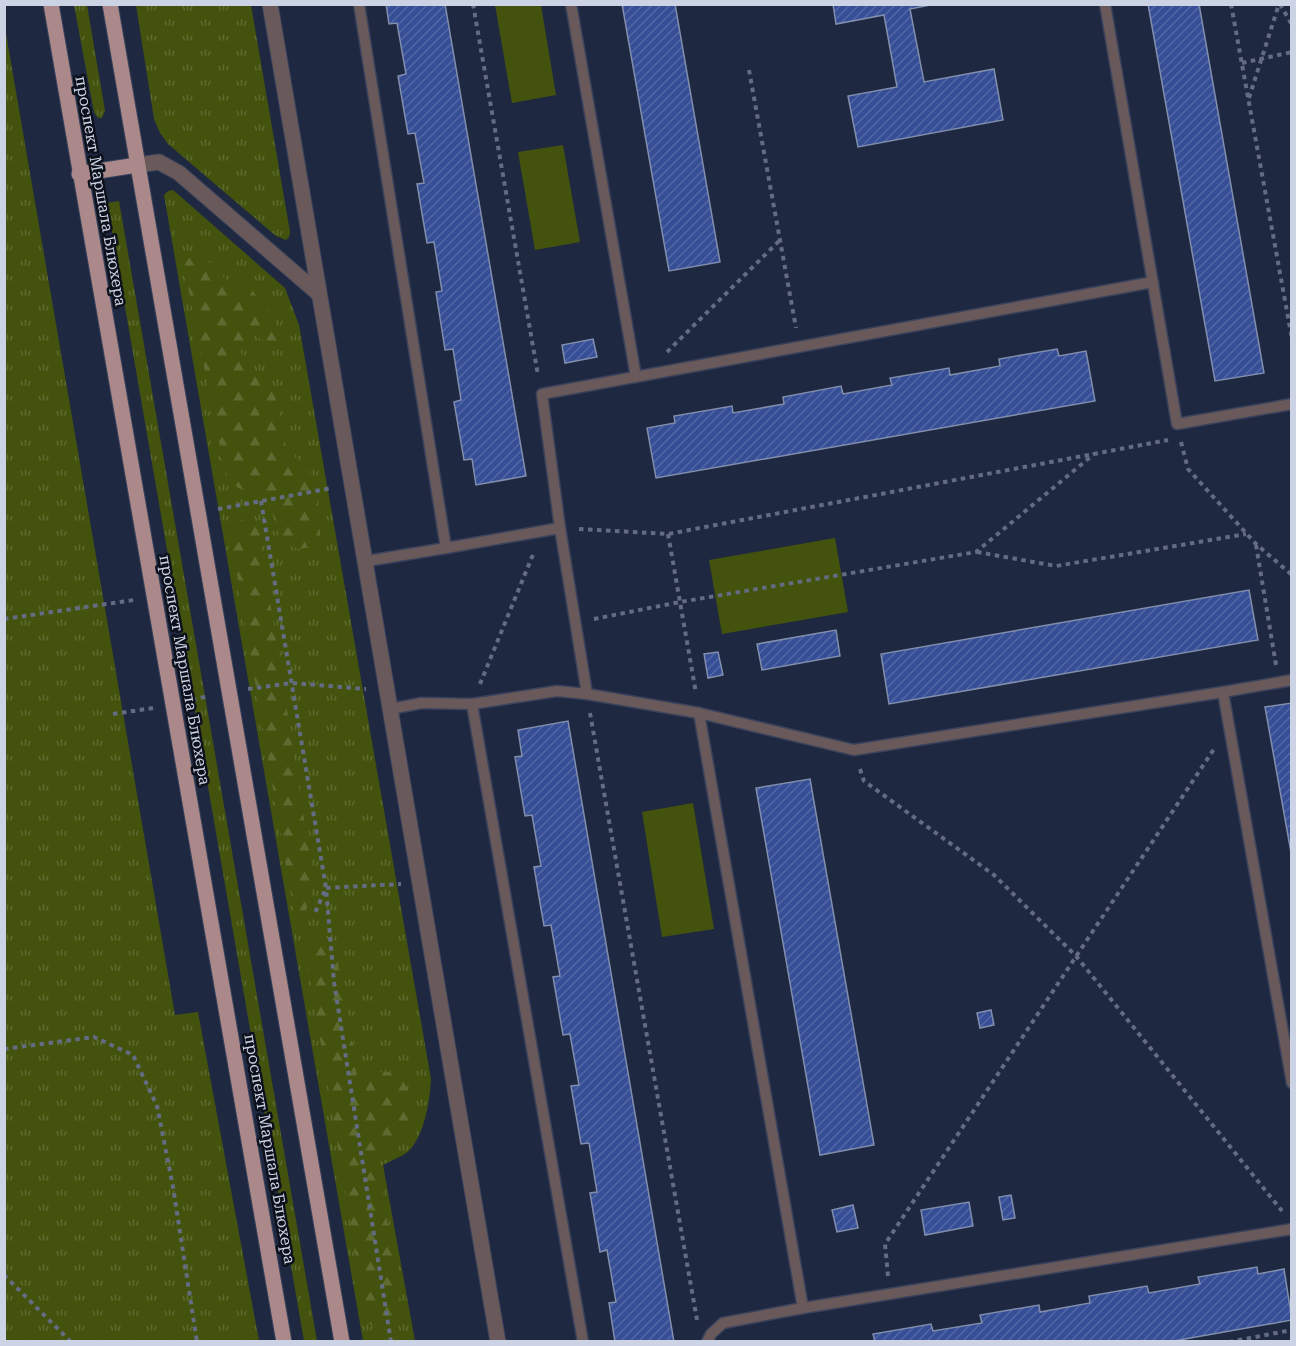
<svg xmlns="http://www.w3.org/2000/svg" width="1296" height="1346" font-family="'Roboto Serif',serif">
<defs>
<pattern id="grass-tufts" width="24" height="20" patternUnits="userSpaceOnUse" patternTransform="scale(1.5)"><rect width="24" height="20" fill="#43530d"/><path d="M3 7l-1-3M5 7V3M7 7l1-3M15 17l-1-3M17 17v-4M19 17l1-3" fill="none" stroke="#5d6b30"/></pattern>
<pattern id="forest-firs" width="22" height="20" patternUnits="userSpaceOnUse" patternTransform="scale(1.5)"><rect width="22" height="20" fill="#43530d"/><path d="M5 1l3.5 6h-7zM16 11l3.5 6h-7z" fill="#5d6b30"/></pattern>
<pattern id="building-hatch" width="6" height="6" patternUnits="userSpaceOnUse" patternTransform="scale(1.5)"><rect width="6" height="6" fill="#364e96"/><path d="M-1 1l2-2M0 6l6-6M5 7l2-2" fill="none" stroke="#5267a5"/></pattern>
</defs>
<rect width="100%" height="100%" fill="#1e2841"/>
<g fill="url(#grass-tufts)">
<polygon points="74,5 87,5 105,111 102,118 98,118 94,112"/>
<polygon points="136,5 251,5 290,232 289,237 286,240 276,236 168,144 160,133 154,119"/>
<polygon points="4,22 175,1015 198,1012 259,1341 5,1341"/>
<path d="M173 190 285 288 299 325 431 1079C430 1100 424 1141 405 1154 398 1158 390 1161 383 1165L415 1341H363L164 195 168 191Z"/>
<polygon points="119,201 317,1341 304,1341 107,203"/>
</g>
<g fill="url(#forest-firs)">
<path d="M203 256 230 283 251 289 274 318 279 333 278 348 256 336 246 339 240 352 255 372 264 373 274 391 287 452C292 456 302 460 306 466 318 482 321 526 320 546L298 549 281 542 266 493 247 492 227 482 184 266 189 258Z"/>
<polygon points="246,518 251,519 258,524 314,883 305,914 300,918 294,913 230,533 235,523"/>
<path d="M325 938 334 942 349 1022 358 1083 375 1072H392L404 1082 413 1100 409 1130 395 1145 376 1156 402 1310C394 1326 388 1325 371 1325L366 1319 306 953 312 944Z"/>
</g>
<g fill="#43530d">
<polygon points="495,5 541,5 556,95 512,103"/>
<polygon points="563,145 580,242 535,250 518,152"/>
<polygon points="835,538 848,612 722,634 709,560"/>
<polygon points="693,803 714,929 662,937 642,812"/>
</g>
<g fill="url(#building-hatch)" stroke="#818ead" stroke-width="1.5">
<polygon points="386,4 445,4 526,476 476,485 472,459 464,460 454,402 461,400 453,349 445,350 436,292 442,291 434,242 427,243 417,184 424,183 415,133 408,134 398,76 406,74 397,23 389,24"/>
<polygon points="622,4 675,4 720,262 669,271"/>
<polygon points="833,4 935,4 910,9 924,82 994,69 1003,120 858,147 848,96 897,87 884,15 836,24"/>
<polygon points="1148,4 1199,4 1264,373 1215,381"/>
<polygon points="593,339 597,357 565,363 562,345"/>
<polygon points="1057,349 1059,356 1086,351 1095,401 656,478 647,428 675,423 674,416 732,406 733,413 784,404 783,397 841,386 843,394 892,385 890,378 949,368 950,375 1000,366 999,359"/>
<polygon points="1249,590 1258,640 889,704 881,654"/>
<polygon points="836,630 840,656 762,670 757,644"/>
<polygon points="718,652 723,675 708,678 704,654"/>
<polygon points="1292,703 1292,858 1265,707"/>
<polygon points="568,721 674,1342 615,1342 609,1303 616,1302 607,1250 600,1252 590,1193 597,1192 589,1143 581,1144 571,1086 579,1085 570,1034 563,1035 553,977 560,976 551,925 544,926 539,897 534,867 541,866 532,815 525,816 515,757 522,756 518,730"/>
<polygon points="810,779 874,1145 820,1155 756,788"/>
<polygon points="991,1010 994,1025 980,1028 977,1013"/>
<polygon points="1011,1195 1015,1218 1003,1220 999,1197"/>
<polygon points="969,1202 973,1226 925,1235 921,1210"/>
<polygon points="853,1205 858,1228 837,1232 832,1210"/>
<polygon points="1257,1267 1258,1274 1284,1269 1292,1320 1168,1342 875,1342 873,1334 931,1324 933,1331 982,1323 980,1315 1039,1305 1040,1312 1090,1303 1089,1296 1147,1286 1149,1293 1200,1284 1198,1277"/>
</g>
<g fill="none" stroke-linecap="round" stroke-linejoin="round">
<g stroke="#3a435b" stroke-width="13">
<g id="service">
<polyline points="359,4 446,548 367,561"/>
<polyline points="571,4 636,377"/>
<polyline points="1105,4 1177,424 1292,404"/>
<polyline points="560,528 542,394 1153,282"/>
<polyline points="446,548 560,528 587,694"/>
<polyline points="1223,692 1292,680"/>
<polyline points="472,704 583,1342"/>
<polyline points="390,709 422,703 472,704 557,691 587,694 699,713 854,750 1223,692 1292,1083"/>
<polyline points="699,713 803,1308"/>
<polyline points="707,1342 711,1334 723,1323 803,1308 1292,1229"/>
</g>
</g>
<g stroke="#3a435b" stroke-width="17">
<g id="minor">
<polyline points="270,4 498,1342"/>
<polyline points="137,165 159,162 179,173 319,294"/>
</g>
</g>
<g stroke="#3a435b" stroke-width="17">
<g id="primary">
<path d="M51 4C126 451 209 895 284 1342"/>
<polyline points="110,4 342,1342"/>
<polyline points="79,174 137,165"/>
</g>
</g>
<g stroke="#636c82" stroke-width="4" stroke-dasharray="4.5 4.5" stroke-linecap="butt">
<polyline points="473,4 538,375"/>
<polyline points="1231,4 1292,339"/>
<polyline points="1280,4 1292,25"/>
<polyline points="1242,63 1292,52"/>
<polyline points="749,70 796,328"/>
<polyline points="1249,98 1279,4"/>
<polyline points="667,352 779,241"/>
<polyline points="1181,442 1188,469 1256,544 1292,575"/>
<polyline points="261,501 326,888 314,915"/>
<polyline points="218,509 332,488"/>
<polyline points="579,529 668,534 1168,440"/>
<polyline points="668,534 696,693"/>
<polyline points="1256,545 1276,665"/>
<polyline points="977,552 1056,566 1246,534"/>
<polyline points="4,619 134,600"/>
<polyline points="594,619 680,602 976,552 1094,454"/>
<polyline points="480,684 534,552"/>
<polyline points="248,689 292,683 366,689"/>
<polyline points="192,700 208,696"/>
<polyline points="590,713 697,1320"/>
<polyline points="113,714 153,708"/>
<polyline points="860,769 864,781 994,875 1076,956 1282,1211"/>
<polyline points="4,1049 94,1037 133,1055 157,1106 173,1187 197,1342"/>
<polyline points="4,1275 71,1342"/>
<polyline points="888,1276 885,1244 1214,749"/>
<polyline points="391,1342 334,982 326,888 401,884"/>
<polyline points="1229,1342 1292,1330"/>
</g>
<use href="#service" stroke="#6a595a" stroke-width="10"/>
<use href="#minor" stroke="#6a595a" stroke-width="15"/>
<use href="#primary" stroke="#ab898a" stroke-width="15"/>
</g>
<g text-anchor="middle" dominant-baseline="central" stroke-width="5" stroke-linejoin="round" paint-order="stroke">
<g font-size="16" fill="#ccd3e4" stroke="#0d111c">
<text transform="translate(101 191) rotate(80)">проспект Маршала Блюхера</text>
<text transform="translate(185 670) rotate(80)">проспект Маршала Блюхера</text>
<text transform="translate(270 1149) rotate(80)">проспект Маршала Блюхера</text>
</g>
</g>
<rect width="1296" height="1346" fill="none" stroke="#ccd3e4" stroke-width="12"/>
</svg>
